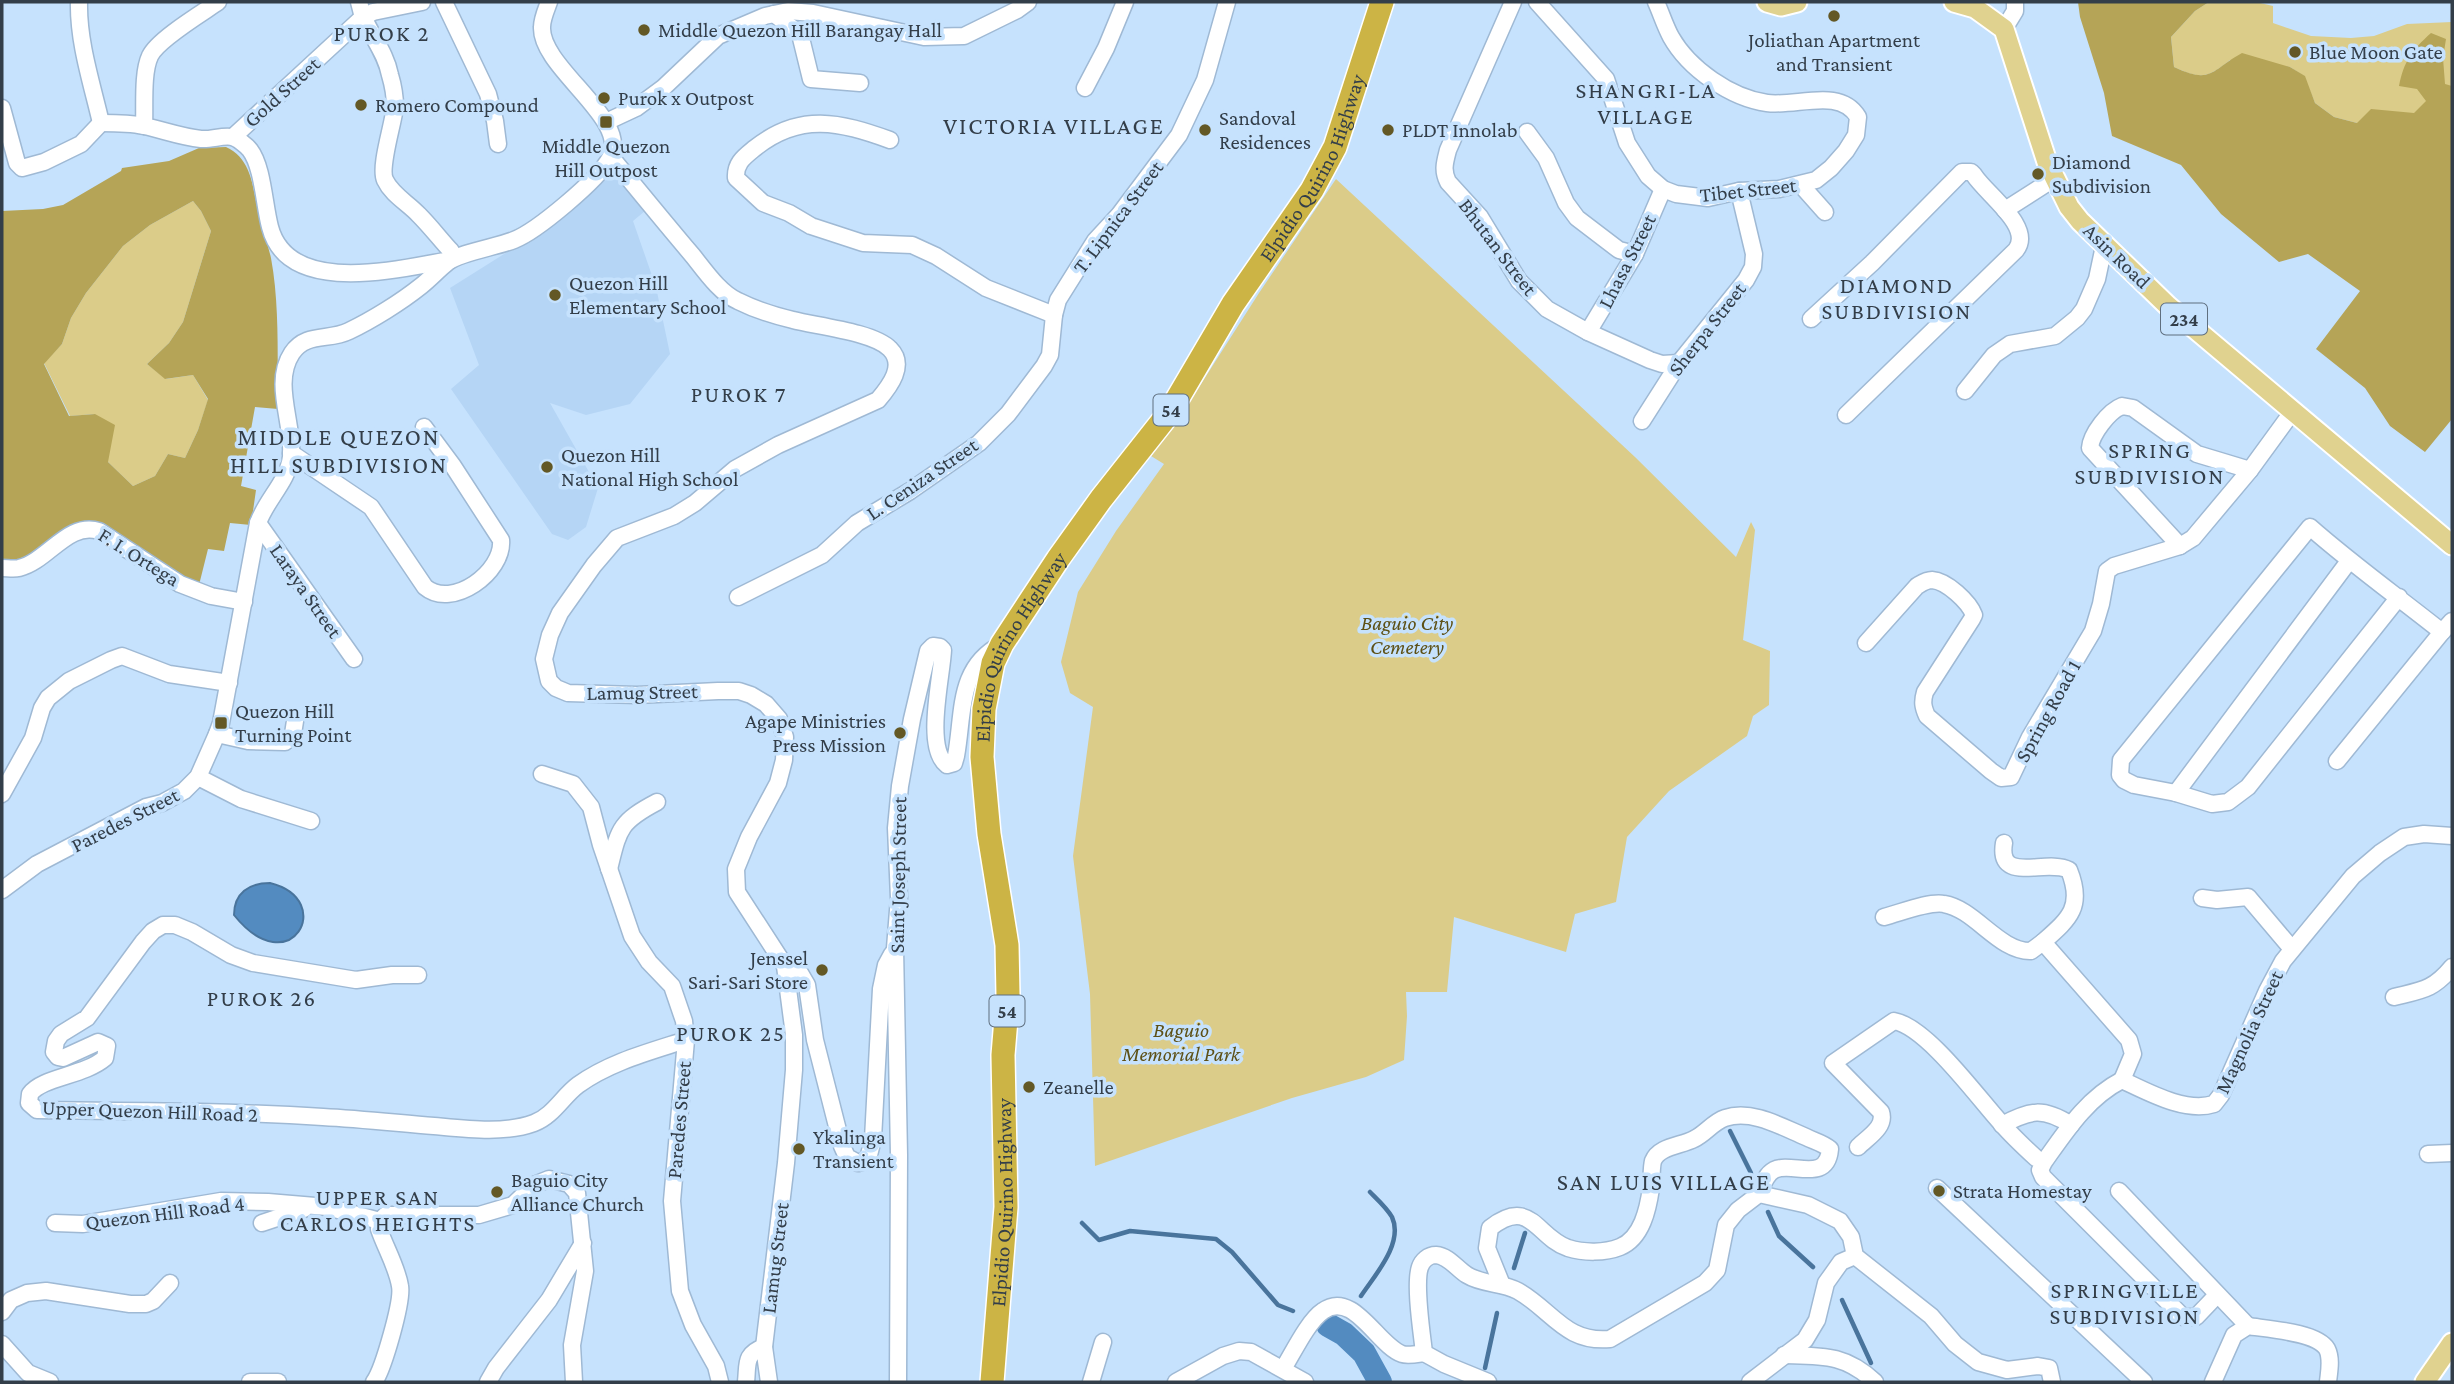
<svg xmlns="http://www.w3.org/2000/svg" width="2454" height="1384" font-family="'Crimson Pro',serif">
<rect width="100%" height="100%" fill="#c6e2fd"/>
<polygon fill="#b5d5f5" points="617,174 645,211 633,221 656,287 670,354 630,404 586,415 550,403 598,488 586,527 568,540 552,534 451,389 479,365 450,288 512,249 597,185"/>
<g fill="#dbcc89">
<path d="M2209 2H2256L2273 6V23L2311 36 2351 38 2374 36 2407 24 2452 22V226L2357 123 2334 117 2315 103 2304 76 2290 67 2230 60C2207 79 2200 79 2174 67L2171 37 2195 11Z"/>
<polygon points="1336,179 1635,457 1736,557 1751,522 1755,530 1743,640 1770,651 1769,705 1753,716 1747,736 1669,791 1627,837 1616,902 1575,914 1566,952 1454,917 1447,992 1406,992 1407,1016 1404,1060 1366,1077 1292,1098 1095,1166 1090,994 1073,856 1093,707 1070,693 1061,662 1078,592 1116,531 1164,464 1151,456 1185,409 1259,293"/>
<polygon points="193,201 201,211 211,231 183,322 169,343 147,364 166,379 193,375 208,400 198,430 185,458 168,454 155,476 133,486 108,462 95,414 70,416 44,363 62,344 71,318 86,293 123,246 150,225"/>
</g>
<g fill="#b5a457" fill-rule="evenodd">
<path d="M2078 2H2209L2195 11 2171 37 2174 67C2212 85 2211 70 2242 53L2290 67 2305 76 2315 103 2334 117 2357 123 2371 109 2414 113 2426 101 2417 89 2399 86C2404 61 2412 50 2431 33L2446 39 2443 58 2445 84 2452 86V419L2425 452 2390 426 2365 388 2316 349 2360 291 2308 254 2279 262 2221 214 2181 165 2112 136 2104 93 2080 17Z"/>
<path d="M226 147C253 159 253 191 259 216 262 230 268 244 271 258 280 307 277 359 278 409L255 407 241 486 256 490 251 525 230 523 224 551 208 549 199 585 184 579 98 524 19 559H2V211L43 209 63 205 121 171 122 168 169 161 199 148ZM193 201 201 211 211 231 183 322 169 343 147 364 165 379 193 375 208 399 198 430 185 458 168 454 155 476 133 486 108 462 115 425 95 414 69 416 44 364 62 344 71 318 86 293 123 246 150 225Z"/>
</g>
<path fill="#538bc0" stroke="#49749c" stroke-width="2" d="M270 883C338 900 290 985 234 915 234 893 249 883 270 883Z"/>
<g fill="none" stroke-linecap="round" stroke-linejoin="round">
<g stroke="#49749c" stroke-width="4.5">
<polyline points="1730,1131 1751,1173"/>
<polyline points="1768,1212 1779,1236 1813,1267"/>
<polyline points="1082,1223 1099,1240 1130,1231 1216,1239 1232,1252 1278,1305 1293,1311"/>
<polyline points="1514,1268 1525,1233"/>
<path d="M1361 1296C1375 1275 1404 1243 1392 1217 1387 1208 1377 1199 1370 1192"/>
<polyline points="1842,1300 1871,1363"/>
<polyline points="1485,1368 1497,1313"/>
</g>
<polyline stroke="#538bc0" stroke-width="24" points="1328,1325 1344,1334 1364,1353 1380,1382"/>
<g stroke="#9fb9d4" stroke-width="19">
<g id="minor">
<path d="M79 2C78 42 92 84 101 123"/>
<polyline points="444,2 488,94 495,121 498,144"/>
<path d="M1513 2 1448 150C1445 162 1442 170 1448 182L1480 217 1519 281 1547 309 1588 332 1650 360 1662 364 1679 363"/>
<path d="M1537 2 1606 79 1627 143 1648 176 1663 189 1676 194 1708 198 1739 191 1779 189 1816 180 1831 168 1846 151 1856 135 1858 117C1840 87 1797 107 1767 103 1731 98 1689 69 1671 37 1665 26 1661 13 1656 2"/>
<polyline points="774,14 800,34 811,79 860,83"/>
<polyline points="2004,29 2015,11 2015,2"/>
<polyline points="1085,88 1106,48 1125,2"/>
<polyline points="2,108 17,163 22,168 44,162 81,144 101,123"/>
<polyline points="606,122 636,108 663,88 718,36 765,16 788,11 813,13 924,37 964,36 1017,10 1028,2"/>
<path d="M101 123C115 123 130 123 144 126 163 130 181 137 201 139 211 140 223 135 232 137 237 138 247 146 250 150 263 167 264 205 270 227 288 297 398 269 450 260L451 251C440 239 430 226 419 215 408 203 392 195 385 180 379 167 393 125 395 107 395 97 393 85 390 75 385 48 364 29 359 2"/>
<path d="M144 126C145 106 142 73 150 56 157 40 202 13 218 2"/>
<polyline points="1527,132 1546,158 1566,203 1577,218 1619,250 1635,254"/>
<polyline points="233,137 362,18 373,12 422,2"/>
<path d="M890 140C840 122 800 112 755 148 744 157 735 163 736 178L763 203 789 213 811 226 863 243 912 245 936 256 986 288 1054 315"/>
<path d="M611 157C638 190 665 223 693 256 705 271 720 293 738 301 754 309 776 316 793 320 816 326 874 332 890 349 906 365 890 386 878 400L778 445 735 469 695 503 674 516 617 538 594 565 560 613 550 635 544 659 549 681 556 688 568 693 637 695 718 691H739L751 695 766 704 779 719 785 737 784 760 778 783 749 837 736 869 737 892 785 966 794 1035V1070L786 1163 764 1347 769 1382"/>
<polyline points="1801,185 1825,212"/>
<polyline points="2005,210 2055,178"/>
<path d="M1811 319 1872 263 1962 172H1971L1974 175C1986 194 2034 227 2016 250L1846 415"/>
<polyline points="1588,332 1635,254 1663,189"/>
<polyline points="1965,391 1994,355 2010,344 2055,336 2077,318 2084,309 2097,279 2104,246"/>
<polyline points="1642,421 1679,363 1746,280 1753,267 1754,254 1739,191"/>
<path d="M291 453 371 507 425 587C452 610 504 572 501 540L453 466 424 427"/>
<polyline points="258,523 354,659"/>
<path d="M2180 546 2090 448C2091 434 2109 411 2122 406L2133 408 2197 454 2250 470"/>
<path d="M2 568C7 568 14 569 19 568 48 561 68 521 99 531L180 584 211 596 244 602"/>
<polyline points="738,597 822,555 857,523 910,491 979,443 1008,414 1044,366 1050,355 1054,315 1058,300 1095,241 1119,215 1179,135 1205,80 1227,2"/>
<path d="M2399 597 2248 787 2228 802 2212 804 2176 793 2134 785 2124 780 2120 775 2121 760 2310 527C2352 564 2398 597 2442 632L2452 621"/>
<path d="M1866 643 1917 586C1922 583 1926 580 1932 580 1947 581 1969 602 1974 615L1972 619 1925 692C1922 702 1923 707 1927 716L1991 771 2001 778 2011 777 2030 737 2093 631 2101 604 2107 571 2114 566 2180 546 2193 538 2250 470 2293 411"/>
<polyline points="217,734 248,741 285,742 293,734 295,721"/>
<polyline points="2337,761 2442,632"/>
<polyline points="542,774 573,784 591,807 601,845 632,936 649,962 672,986 684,1021 686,1040 672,1201 680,1291 693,1325 716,1366 720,1382"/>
<polyline points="198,777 241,799 311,821"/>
<polyline points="2176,793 2349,561"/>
<polyline points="2,794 33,738 42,708 48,698 69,681 111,660 122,656 169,674 229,683"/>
<path d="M2004 843C1997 885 2046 858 2069 870 2084 907 2069 919 2043 942"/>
<path d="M609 869C619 829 619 822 657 802"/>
<path d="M2 890 37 864 146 807 162 803 184 791 198 777 217 734 221 723 258 523C266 500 288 481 291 457 294 424 272 383 292 353 306 332 329 341 349 331 372 320 401 302 421 286 430 279 439 269 448 262 461 252 497 247 514 240 537 231 598 180 610 158 631 119 540 68 542 27 542 19 546 10 549 2"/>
<polyline points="2202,898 2217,900 2248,897 2292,949"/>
<path d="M1884 917C1900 913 1929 901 1944 904 1975 909 1999 952 2031 951L2043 942 2129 1040 2133 1054 2122 1080"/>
<polyline points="785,966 800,973 807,985 815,1040 842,1146 847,1157 858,1163 865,1161 869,1155 873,1139 881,989 886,965 892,954"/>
<path d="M418 975H392L356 980 253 963 231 955 192 932 175 925H163L153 931 143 942 87 1018 61 1034 56 1041 54 1052 58 1057 63 1058 98 1042 107 1046 105 1058C84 1076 42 1077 30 1094L29 1103 37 1110C132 1111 228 1111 323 1117 360 1119 397 1123 434 1126 466 1129 504 1134 534 1123 553 1116 563 1096 578 1085 610 1062 649 1052 686 1040"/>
<path d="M2394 997C2422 990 2433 990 2452 967"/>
<path d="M2002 1125C2030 1110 2043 1107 2071 1125"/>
<path d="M1858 1147C1868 1137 1886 1127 1881 1112L1833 1063 1894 1021C1927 1027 1978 1098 2001 1123 2012 1136 2024 1147 2036 1158"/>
<polyline points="2428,1154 2452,1153"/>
<polyline points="1937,1188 2144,1382"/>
<polyline points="2119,1191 2248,1326"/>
<polyline points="55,1223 83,1224 221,1201 268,1202 327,1207 380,1221"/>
<polyline points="262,1223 304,1209"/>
<path d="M1502 1285 1487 1248 1490 1228C1531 1196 1536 1237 1568 1248 1584 1253 1605 1253 1620 1247 1642 1238 1648 1209 1651 1188 1652 1180 1651 1169 1653 1161 1659 1146 1681 1146 1694 1139 1705 1134 1713 1122 1725 1118 1752 1109 1782 1127 1806 1137 1814 1141 1823 1143 1830 1149 1827 1184 1792 1161 1774 1170 1765 1175 1763 1185 1759 1194"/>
<path d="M2217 1295 2196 1317H2183L2043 1177 2040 1170 2044 1162C2066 1131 2087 1098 2122 1080 2148 1092 2185 1113 2214 1104L2221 1095 2267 991 2283 961 2353 876 2380 853 2404 837 2424 834 2452 836"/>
<polyline points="2,1312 11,1300 27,1293 46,1291 130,1304 146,1304 153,1301 170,1283"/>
<polyline points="2,1344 28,1373 50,1382"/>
<path d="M1784 1355C1823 1356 1845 1354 1875 1382"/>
<path d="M1283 1369C1293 1353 1308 1321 1323 1311 1353 1289 1378 1346 1402 1354 1408 1356 1417 1354 1424 1353"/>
<polyline points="250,1382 278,1382"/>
<path d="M374 1382C383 1370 403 1301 400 1286 397 1267 385 1247 379 1229L380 1221 386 1215H479L513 1205 534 1185 549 1179 569 1184 577 1193 585 1271 572 1345 574 1382"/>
<polyline points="488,1382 496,1368 549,1300 583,1243"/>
<path d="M746 1382C748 1364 744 1354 764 1347"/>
<path d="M898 1382 899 1155 895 948 899 898 896 828 900 786 912 719 928 651 933 646 940 647 943 650C942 676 924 748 947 765L954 763 956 756C964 712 957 667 1002 644"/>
<polyline points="1091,1382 1103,1342"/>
<polyline points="1176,1382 1223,1356 1239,1351 1251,1352 1305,1382"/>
<path d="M1488 1382 1444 1364 1424 1353C1422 1334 1414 1284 1420 1267 1422 1261 1428 1255 1436 1255 1449 1256 1457 1269 1467 1275 1483 1285 1502 1282 1518 1291 1553 1311 1565 1343 1610 1339L1705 1283 1717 1270 1726 1225 1738 1210 1759 1194 1808 1205 1840 1221 1851 1237 1855 1256 1931 1316 1955 1344 1978 1362 2007 1370 2038 1366 2049 1368 2052 1382"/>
<polyline points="1750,1382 1805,1340 1817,1320 1826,1283 1841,1262 1855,1256"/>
<path d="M2213 1382 2234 1335 2248 1326C2267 1329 2317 1332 2327 1349 2332 1359 2329 1372 2328 1382"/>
</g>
</g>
<g stroke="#fff" stroke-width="23">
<g id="major">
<polyline points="1767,2 1781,6 1797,2"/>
<polyline points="1954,2 1975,8 2004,29 2047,162 2069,207 2080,221 2168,306 2452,545"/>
<polyline points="2425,1382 2452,1343"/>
</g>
</g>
<g stroke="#fff" stroke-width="26">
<g id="highway">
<path id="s1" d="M992 1382 1006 1207 1003 1055 1008 995 1007 945 989 834 982 757 984 709 993 663 1002 644 1058 559 1101 499 1169 413 1233 304 1312 190 1335 147 1382 2"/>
</g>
</g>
<use href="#minor" stroke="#fff" stroke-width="16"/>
<use href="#major" stroke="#e0d28f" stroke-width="19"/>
<use href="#highway" stroke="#ccb445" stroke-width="23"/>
</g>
<g fill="#635825" stroke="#c6e2fd" stroke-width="2.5">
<circle cx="1834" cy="16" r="7"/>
<circle cx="644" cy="30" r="7"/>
<circle cx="2295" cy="52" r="7"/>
<circle cx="604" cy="98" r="7"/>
<circle cx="361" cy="105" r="7"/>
<rect x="599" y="115" width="14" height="14" rx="3.5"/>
<circle cx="1205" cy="130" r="7"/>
<circle cx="1388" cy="130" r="7"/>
<circle cx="2038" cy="174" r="7"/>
<circle cx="555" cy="295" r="7"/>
<circle cx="547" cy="467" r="7"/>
<rect x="214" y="716" width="14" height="14" rx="3.5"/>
<circle cx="900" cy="733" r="7"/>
<circle cx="822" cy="970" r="7"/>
<circle cx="1029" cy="1087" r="7"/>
<circle cx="799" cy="1149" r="7"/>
<circle cx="1939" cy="1191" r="7"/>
<circle cx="497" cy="1192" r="7"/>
</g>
<g text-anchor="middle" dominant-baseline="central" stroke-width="7" stroke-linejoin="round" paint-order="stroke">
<g fill="#c6e2fd" stroke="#5f6f7f" stroke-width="2">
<rect x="2161" y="303.5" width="46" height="31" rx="5"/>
<rect x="1153.5" y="394.5" width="35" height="31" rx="5"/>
<rect x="989.5" y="995.5" width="35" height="31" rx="5"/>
</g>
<g font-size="19" font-weight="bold" fill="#333e49">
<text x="2184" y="319">234</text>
<text x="1171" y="410">54</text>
<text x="1007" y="1011">54</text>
</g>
<g font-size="21" fill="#333e49" stroke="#c6e2fd" text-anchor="start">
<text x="658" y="30">Middle Quezon Hill Barangay Hall</text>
<text x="1834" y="40" text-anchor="middle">Joliathan Apartment<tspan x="1834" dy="24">and Transient</tspan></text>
<text x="2309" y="52">Blue Moon Gate</text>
<text x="618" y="98">Purok x Outpost</text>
<text x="375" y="105">Romero Compound</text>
<text x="1219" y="118">Sandoval<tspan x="1219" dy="24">Residences</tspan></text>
<text x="1402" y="130">PLDT Innolab</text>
<text x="606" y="146" text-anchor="middle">Middle Quezon<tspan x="606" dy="24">Hill Outpost</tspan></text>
<text x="2052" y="162">Diamond<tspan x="2052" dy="24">Subdivision</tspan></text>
<text x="569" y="283">Quezon Hill<tspan x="569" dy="24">Elementary School</tspan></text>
<text x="561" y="455">Quezon Hill<tspan x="561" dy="24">National High School</tspan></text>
<text x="235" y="711">Quezon Hill<tspan x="235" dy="24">Turning Point</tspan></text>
<text x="886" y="721" text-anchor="end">Agape Ministries<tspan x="886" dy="24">Press Mission</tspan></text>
<text x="808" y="958" text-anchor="end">Jenssel<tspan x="808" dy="24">Sari-Sari Store</tspan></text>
<text x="1043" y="1087">Zeanelle</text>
<text x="813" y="1137">Ykalinga<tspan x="813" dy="24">Transient</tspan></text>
<text x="511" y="1180">Baguio City<tspan x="511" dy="24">Alliance Church</tspan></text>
<text x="1953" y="1191">Strata Homestay</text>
</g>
<g font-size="21" fill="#333e49" stroke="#c6e2fd">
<text transform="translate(282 92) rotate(-42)">Gold Street</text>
<text stroke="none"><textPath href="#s1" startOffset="1314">Elpidio Quirino Highway</textPath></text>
<text transform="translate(1748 190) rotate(-6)">Tibet Street</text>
<text transform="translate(1118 217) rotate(-53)">T. Lipnica Street</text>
<text transform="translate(1498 247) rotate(53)">Bhutan Street</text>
<text transform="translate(2117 256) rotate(44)">Asin Road</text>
<text transform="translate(1627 261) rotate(-63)">Lhasa Street</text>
<text transform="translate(1707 329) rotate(-52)">Sherpa Street</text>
<text transform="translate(922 479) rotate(-34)">L. Ceniza Street</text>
<text transform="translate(139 557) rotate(32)">F. I. Ortega</text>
<text transform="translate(306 591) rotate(55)">Laraya Street</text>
<text stroke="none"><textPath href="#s1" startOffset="747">Elpidio Quirino Highway</textPath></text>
<text transform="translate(642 692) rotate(-1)">Lamug Street</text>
<text transform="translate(2048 711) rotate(-61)">Spring Road 1</text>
<text transform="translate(125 820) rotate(-27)">Paredes Street</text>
<text transform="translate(898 875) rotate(-89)">Saint Joseph Street</text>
<text transform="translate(2249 1032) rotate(-65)">Magnolia Street</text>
<text transform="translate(150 1111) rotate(2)">Upper Quezon Hill Road 2</text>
<text transform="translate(679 1120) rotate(-85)">Paredes Street</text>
<text stroke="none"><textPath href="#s1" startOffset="180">Elpidio Quirino Highway</textPath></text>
<text transform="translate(165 1213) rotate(-7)">Quezon Hill Road 4</text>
<text transform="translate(775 1258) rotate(-83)">Lamug Street</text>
</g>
<g font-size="21" font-style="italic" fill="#5d5015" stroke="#c6e2fd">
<text x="1407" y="623">Baguio City<tspan x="1407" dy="24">Cemetery</tspan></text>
<text x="1181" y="1030">Baguio<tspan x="1181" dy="24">Memorial Park</tspan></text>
</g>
<g font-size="23" letter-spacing="2" fill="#333e49" stroke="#c6e2fd">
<text x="382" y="33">PUROK 2</text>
<text x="1646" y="90">SHANGRI-LA<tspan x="1646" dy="26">VILLAGE</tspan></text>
<text x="1897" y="285">DIAMOND<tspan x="1897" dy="26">SUBDIVISION</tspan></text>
<text x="739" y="394">PUROK 7</text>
<text x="2150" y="450">SPRING<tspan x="2150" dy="26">SUBDIVISION</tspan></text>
<text x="262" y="998">PUROK 26</text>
<text x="731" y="1033">PUROK 25</text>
<text x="378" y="1197">UPPER SAN<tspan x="378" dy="26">CARLOS HEIGHTS</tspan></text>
<text x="2125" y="1290">SPRINGVILLE<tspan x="2125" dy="26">SUBDIVISION</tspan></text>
</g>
<g font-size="24" letter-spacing="2" fill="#333e49" stroke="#c6e2fd">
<text x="1054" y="125">VICTORIA VILLAGE</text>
<text x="339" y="436">MIDDLE QUEZON<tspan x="339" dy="28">HILL SUBDIVISION</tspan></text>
<text x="1664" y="1181">SAN LUIS VILLAGE</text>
</g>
</g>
<rect width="2454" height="1384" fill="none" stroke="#333e49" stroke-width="7"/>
</svg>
